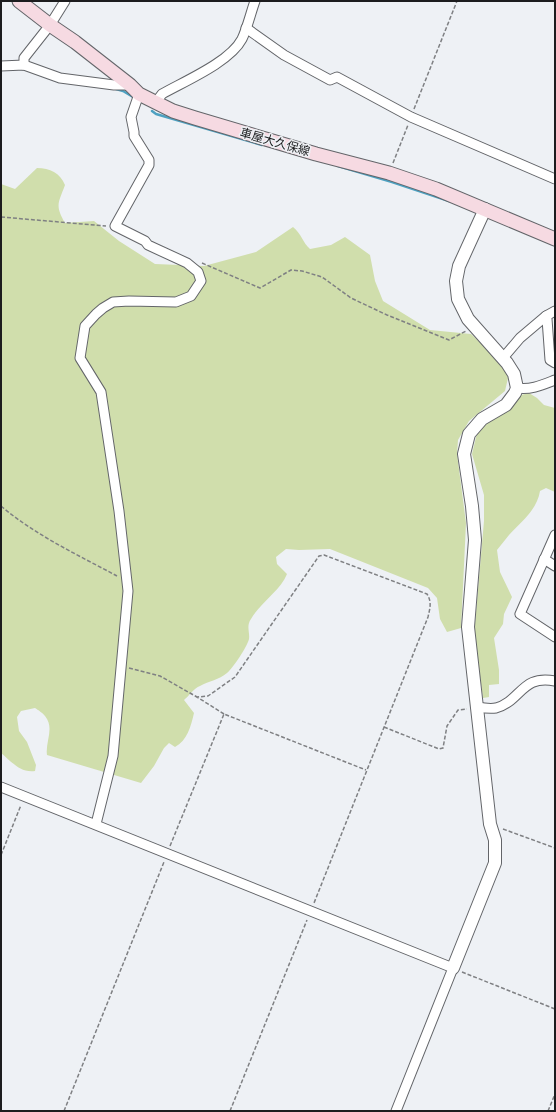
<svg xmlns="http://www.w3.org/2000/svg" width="556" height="1112" font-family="'Asap Condensed','Noto Sans JP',sans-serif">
<rect width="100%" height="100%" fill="#eef1f5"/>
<g fill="#d0deac">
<path d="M37 168C50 168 60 173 65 185 58 204 55 205 65 223L94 221 119 241 155 264 204 266 256 252 293 227C301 233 303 243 310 249L331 245 345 237 370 255 375 281 383 301 430 330 471 334 503 364 508 378 505 391 469 421 458 440 457 454 466 523 461 628 447 632 440 619 437 598 428 588 330 549 299 550 286 549 276 557 277 564 287 574C281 590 260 603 251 619 246 626 250 632 249 639 247 647 233 668 227 673 219 680 209 681 200 686 194 688 189 696 184 700L194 713C191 726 187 741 175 747L169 743 164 748 154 766 141 783 47 755C45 742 55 728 45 716 43 713 38 710 35 708L21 711 17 717 19 731 27 742 36 765 35 771C20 773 12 762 1 753V184L15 189Z"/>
<path d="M529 393 537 398 544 405 555 408V492L546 488 540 491C537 510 521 522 509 535 505 540 501 545 497 550L500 572 512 597 504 614 503 624 494 638 499 670V684L489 685V697L483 698 474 635 484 521V495L472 454 477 433 483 423 521 395Z"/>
</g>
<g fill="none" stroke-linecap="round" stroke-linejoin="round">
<g stroke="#4ea1c1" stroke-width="2.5">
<polyline points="116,89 123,91 133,97"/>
<polyline points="152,111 156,114 262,145"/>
<polyline points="338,166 392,182 449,201"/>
</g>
<g stroke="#636569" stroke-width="11">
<g id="minor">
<polyline points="246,28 284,55 330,80 337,77 411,117 555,179"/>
<polyline points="24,65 24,58 50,25 65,1"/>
<polyline points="1,66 24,65 60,78 114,85 130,85"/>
<path d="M156 102 162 94C185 81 230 62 242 39 247 29 251 12 255 1"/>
<polyline points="555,311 546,316 547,319 550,360 555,363"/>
<polyline points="503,358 520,338 546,316"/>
<path d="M517 388C531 390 542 385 555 380"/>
<polyline points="555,535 520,614 555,637"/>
<polyline points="544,559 555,566"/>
<path d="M477 707C483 708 490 709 496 708 521 701 522 674 555 681"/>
<polyline points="1,787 453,968 396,1111"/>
<polyline points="96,824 113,756 128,591 119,511 101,392 80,358 85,326 96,314 103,308 113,302 129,301 176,302 191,296 201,281 198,272 187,263 148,245 145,241 115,226 149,165 149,160 134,136 134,132 131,117 139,94"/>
</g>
</g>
<g stroke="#636569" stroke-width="14">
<polyline id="tertiary" points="453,968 495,863 495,840 490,824 468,627 475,540 472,506 464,454 469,434 482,419 506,405 515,393 517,388 514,374 507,363 468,319 458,299 456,281 459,266 485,209"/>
</g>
<g stroke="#636569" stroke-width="15">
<polyline id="secondary" points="19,1 50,25 75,42 130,85 139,94 173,111 195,118 316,154 389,173 436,189 555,239"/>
</g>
<g stroke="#7f8083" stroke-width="1.5" stroke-dasharray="4 2" stroke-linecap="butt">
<polyline points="414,109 457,1"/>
<polyline points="393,163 408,125"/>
<polyline points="1,217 106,226"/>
<polyline points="202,263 260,288 291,270 302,271 322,277 351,298 387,315 449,340 466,331"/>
<path d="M1 506C35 535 78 555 117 576"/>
<polyline points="129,668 160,676 197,697"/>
<path d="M224 714 197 697 208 696 235 677 319 556 324 555 427 594C432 602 430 608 428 617L314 903"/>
<polyline points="384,727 439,749 443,748 447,726 458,710 467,709"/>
<polyline points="503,829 555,848"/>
<polyline points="170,846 224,714 366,770"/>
<polyline points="1,855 21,805"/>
<polyline points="462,972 555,1009"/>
<polyline points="64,1111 164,862"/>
<polyline points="230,1111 307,920"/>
<polyline points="548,1111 555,1094"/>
</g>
<use href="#minor" stroke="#fff" stroke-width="9"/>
<use href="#tertiary" stroke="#fff" stroke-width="12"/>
<use href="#secondary" stroke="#f6dae2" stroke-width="13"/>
</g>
<g text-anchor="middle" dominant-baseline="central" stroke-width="3" stroke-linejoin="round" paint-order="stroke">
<g font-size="12" fill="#1c1c1e" stroke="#eef1f5">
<text transform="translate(275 142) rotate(16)">車屋大久保線</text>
</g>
</g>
<rect width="556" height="1112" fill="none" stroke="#1c1c1e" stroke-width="4"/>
</svg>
